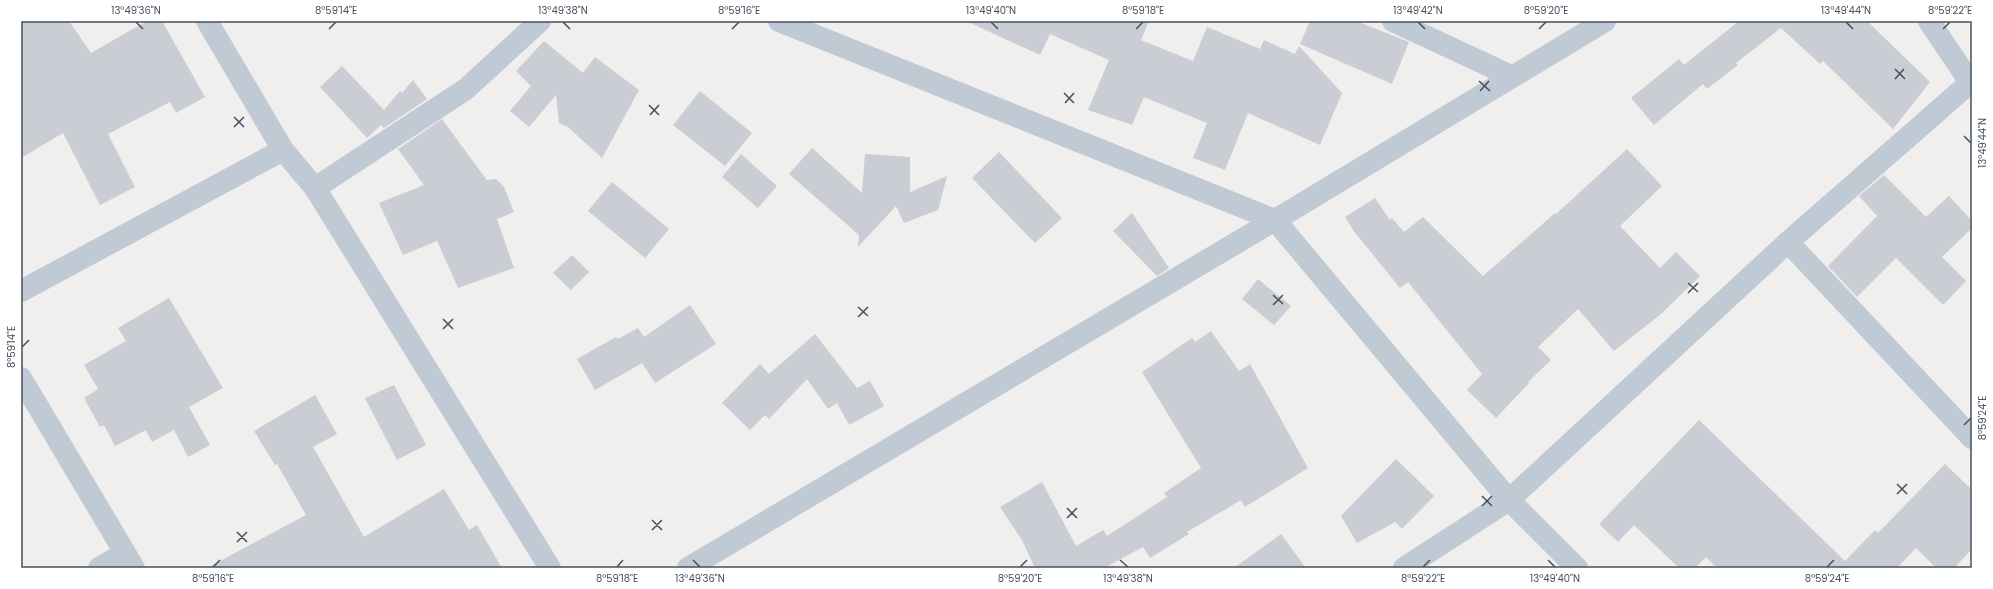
<svg xmlns="http://www.w3.org/2000/svg" width="1993" height="589" font-family="Poppins,sans-serif">
<rect width="100%" height="100%" fill="#f1eeee"/>
<g fill="#cacdd3">
<polygon points="21,21 69,21 91,53 147,21 162,21 205,97 176,113 170,102 108,134 135,187 100,205 63,133 21,158"/>
<polygon points="966,21 1149,21 1141,40 1193,61 1207,27 1260,49 1264,40 1295,54 1299,46 1342,93 1320,145 1248,113 1225,170 1193,158 1207,123 1144,97 1132,125 1088,110 1109,60 1050,34 1040,55"/>
<polygon points="1310,21 1356,21 1409,42 1392,84 1300,44"/>
<polygon points="1739,21 1867,21 1930,82 1893,129 1823,61 1820,64 1781,28 1736,63 1738,65 1707,89 1703,84 1654,125 1631,98 1679,59 1684,65"/>
<polygon points="544,41 583,73 595,57 639,90 602,158 568,127 559,123 556,95 529,127 510,111 531,86 516,71"/>
<polygon points="342,66 384,110 400,91 402,93 413,80 427,99 384,128 381,125 367,138 320,87"/>
<polygon points="700,91 752,133 725,166 673,125"/>
<polygon points="442,119 486,179 485,180 496,179 504,187 514,212 497,219 514,268 458,288 437,241 403,255 379,203 424,185 398,149"/>
<polygon points="812,148 862,193 865,154 910,157 910,192 947,176 938,210 904,223 896,206 858,247 859,235 789,174"/>
<polygon points="1627,149 1662,186 1620,226 1660,268 1676,252 1700,276 1661,314 1614,351 1578,309 1538,347 1551,360 1528,382 1529,383 1496,418 1467,390 1482,374 1408,282 1400,288 1353,230 1345,217 1375,198 1390,220 1392,218 1404,232 1423,217 1483,276 1555,213 1556,214"/>
<polygon points="999,152 1062,218 1035,243 972,178"/>
<polygon points="741,154 777,186 758,208 722,177"/>
<polygon points="1884,175 1926,217 1949,196 1972,221 1972,228 1942,257 1966,281 1943,305 1896,258 1857,297 1828,266 1877,216 1859,196"/>
<polygon points="612,182 669,229 645,258 588,211"/>
<polygon points="1132,213 1169,268 1157,276 1113,231"/>
<polygon points="572,255 589,272 571,290 553,273"/>
<polygon points="1258,279 1291,306 1274,325 1242,299"/>
<polygon points="169,298 223,388 189,407 210,445 188,457 174,430 152,442 146,430 115,446 104,425 100,427 84,398 98,389 84,365 126,341 118,328"/>
<polygon points="690,305 716,344 655,383 642,363 595,390 577,359 616,337 618,339 638,328 644,337"/>
<polygon points="1211,331 1239,371 1250,364 1308,468 1245,507 1241,500 1187,532 1189,534 1150,558 1143,547 1104,568 1035,568 1022,540 1000,507 1042,482 1076,546 1103,530 1107,536 1167,497 1164,493 1201,468 1142,372 1192,338 1195,342"/>
<polygon points="815,334 857,388 870,381 884,406 849,425 837,403 828,409 807,379 769,419 765,415 750,430 722,403 760,364 769,374"/>
<polygon points="394,385 426,445 397,460 365,398"/>
<polygon points="315,395 337,434 313,447 364,537 444,489 469,530 477,525 502,568 207,568 306,515 277,464 275,465 254,431"/>
<polygon points="1699,420 1845,561 1875,530 1878,533 1945,464 1972,490 1972,549 1954,568 1936,568 1916,548 1897,568 1717,568 1706,557 1695,568 1679,568 1634,525 1618,542 1599,524"/>
<polygon points="1396,459 1434,496 1402,529 1395,522 1357,543 1341,516"/>
<polygon points="1281,534 1306,568 1234,568"/>
</g>
<g fill="none" stroke-linecap="round" stroke-linejoin="round">
<g stroke="#c0cad5" stroke-width="22">
<polyline points="207,21 283,150 315,188 550,568"/>
<polyline points="779,21 1275,220 1509,500 1577,568"/>
<polyline points="1393,21 1511,76"/>
<polyline points="1929,21 1972,85"/>
<polyline points="315,188 466,89 540,21"/>
<polyline points="1788,242 1972,438"/>
<polyline points="21,291 283,150"/>
<polyline points="21,378 134,568"/>
<polyline points="99,568 125,553"/>
<polyline points="688,568 1275,220 1605,21"/>
<polyline points="1404,568 1509,500 1788,242 1972,81"/>
</g>
</g>
<path fill="none" stroke="#45505d" stroke-width="1.5" d="M136 22 143 29M563 22 570 29M991 22 998 29M1418 22 1425 29M1846 22 1853 29M329 29 336 22M732 29 739 22M1136 29 1143 22M1539 29 1546 22M1943 29 1950 22M1895 69 1905 79M1895 79 1904 69M1479 81 1490 91M1480 91 1489 81M1064 93 1074 103M1065 103 1074 93M649 105 659 115M650 115 659 105M234 117 244 127M234 127 244 117M1964 136 1971 143M1688 283 1698 292M1688 293 1698 283M1273 295 1283 304M1273 305 1283 295M858 307 868 316M858 317 868 307M443 319 453 329M443 329 453 319M22 347 29 340M1964 425 1971 418M1897 484 1907 494M1897 494 1907 484M1482 496 1492 506M1482 506 1492 496M1067 508 1077 518M1067 518 1077 508M652 520 662 530M652 530 662 520M237 532 247 542M237 542 247 532M693 560 700 567M1120 560 1128 567M1548 560 1555 567M213 567 220 560M617 567 623 560M1020 567 1027 560M1423 567 1430 560M1827 567 1834 560"/>
<rect width="1993" height="589" fill="none" stroke="#ffffff" stroke-width="44"/>
<rect x="22" y="22" width="1949" height="545" fill="none" stroke="#45505d" stroke-width="1.5"/>
<g font-size="10" text-anchor="middle" fill="#45505d">
<text x="136" y="14">13°49'36"N</text>
<text x="336" y="14">8°59'14"E</text>
<text x="563" y="14">13°49'38"N</text>
<text x="739" y="14">8°59'16"E</text>
<text x="991" y="14">13°49'40"N</text>
<text x="1143" y="14">8°59'18"E</text>
<text x="1418" y="14">13°49'42"N</text>
<text x="1546" y="14">8°59'20"E</text>
<text x="1846" y="14">13°49'44"N</text>
<text x="1950" y="14">8°59'22"E</text>
<text transform="translate(1982 143) rotate(-90)" y="4">13°49'44"N</text>
<text transform="translate(11 347) rotate(-90)" y="4">8°59'14"E</text>
<text transform="translate(1982 418) rotate(-90)" y="4">8°59'24"E</text>
<text x="213" y="582">8°59'16"E</text>
<text x="617" y="582">8°59'18"E</text>
<text x="700" y="582">13°49'36"N</text>
<text x="1020" y="582">8°59'20"E</text>
<text x="1128" y="582">13°49'38"N</text>
<text x="1423" y="582">8°59'22"E</text>
<text x="1555" y="582">13°49'40"N</text>
<text x="1827" y="582">8°59'24"E</text>
</g>
</svg>
